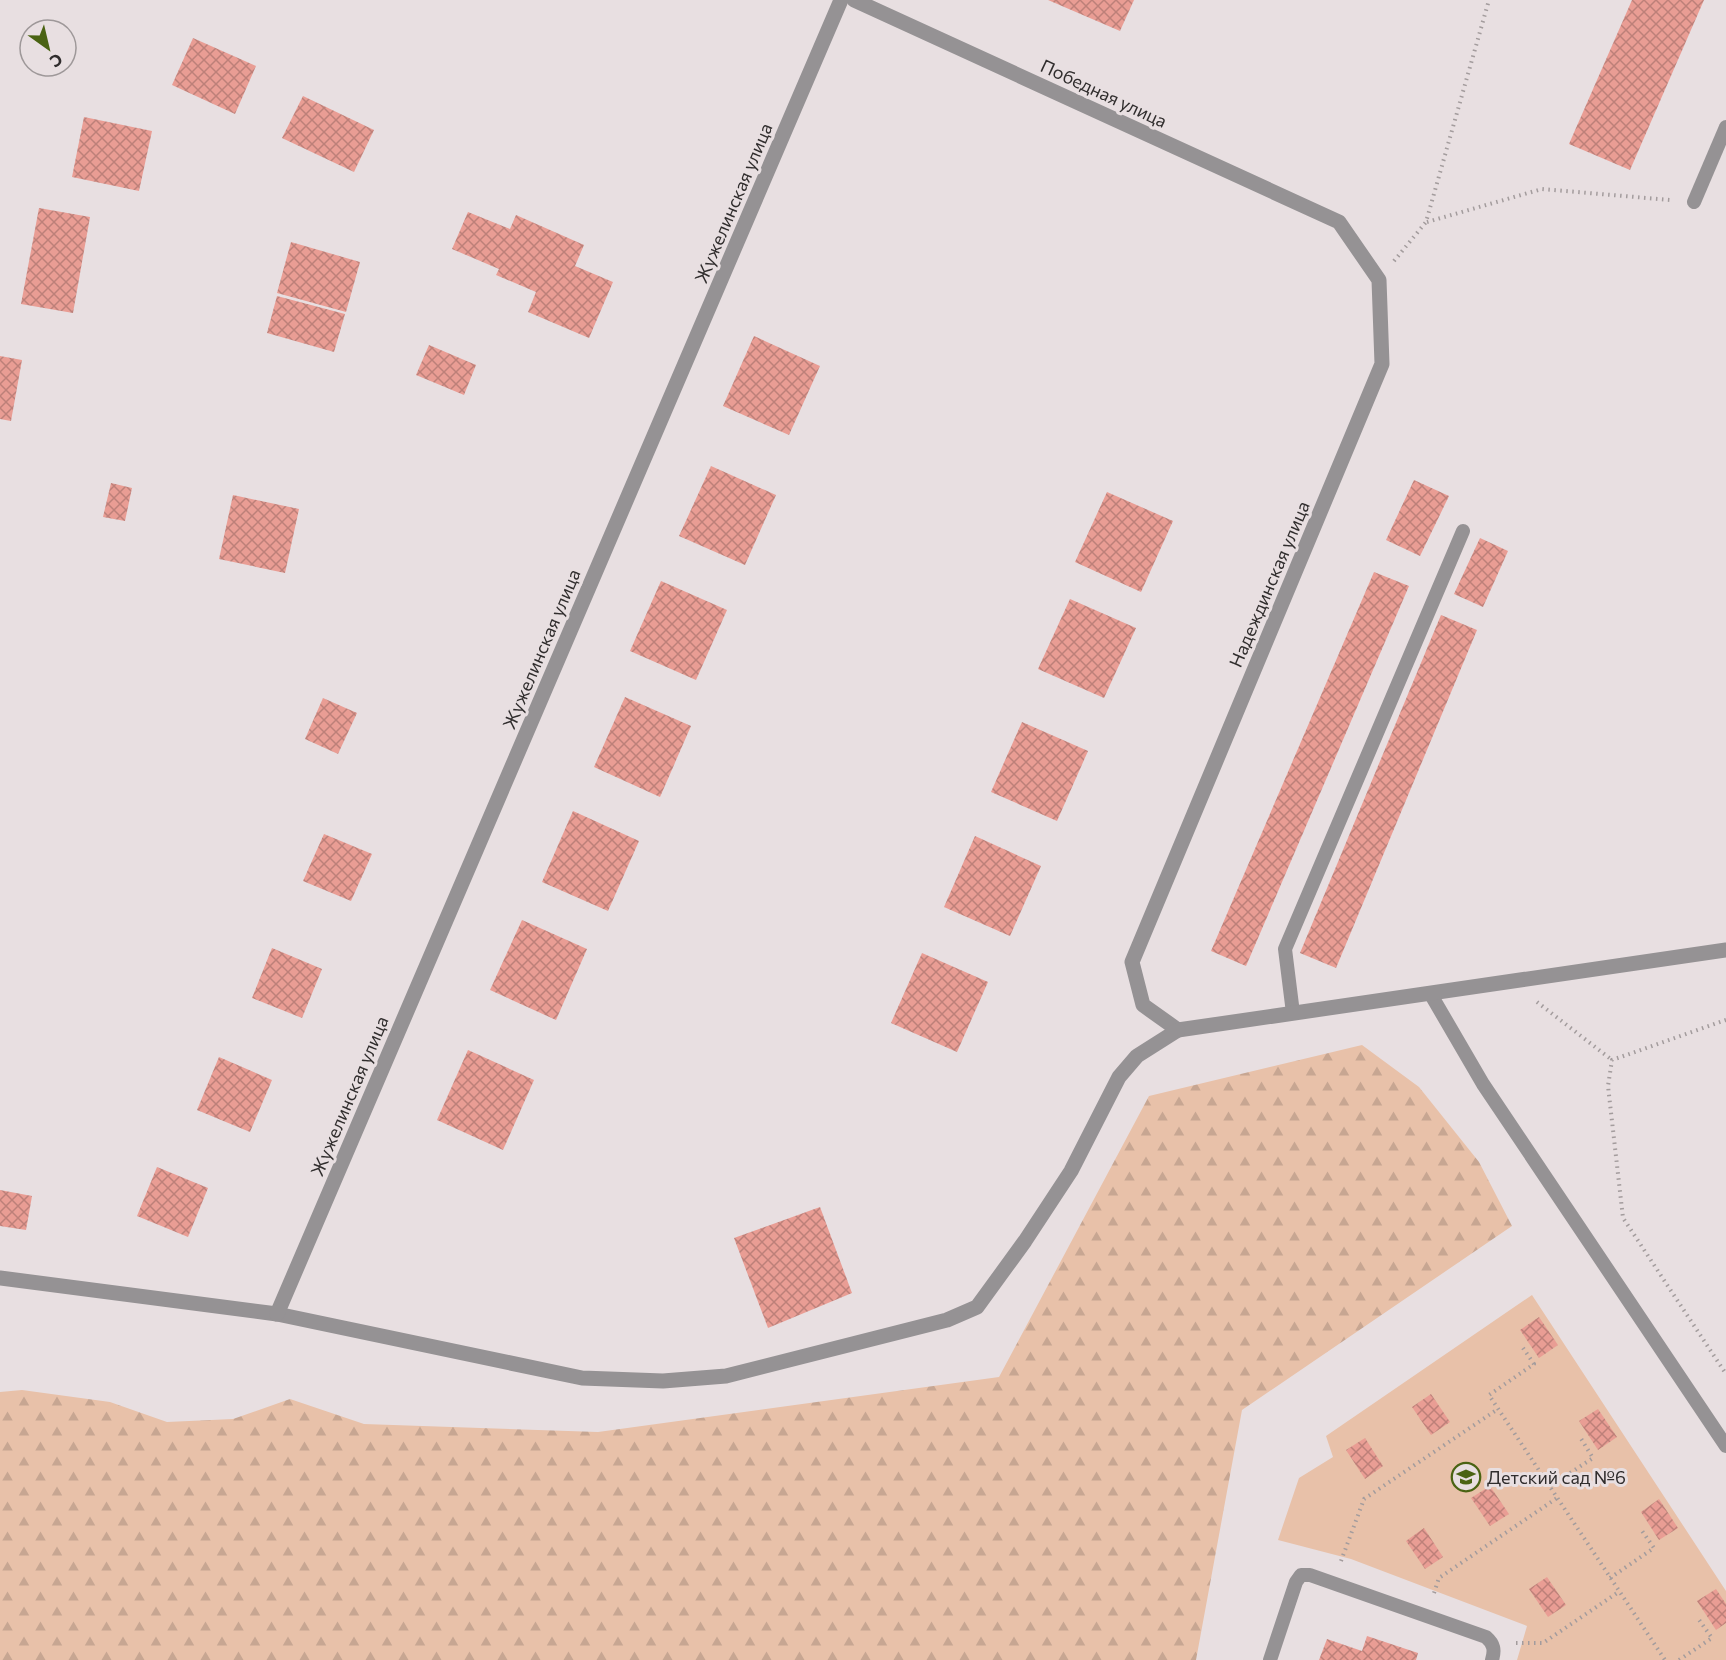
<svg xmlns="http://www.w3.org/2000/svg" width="1726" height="1660" font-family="Commissioner,sans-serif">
<defs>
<pattern id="forest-firs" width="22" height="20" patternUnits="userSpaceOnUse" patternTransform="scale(1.5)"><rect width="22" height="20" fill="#e8c1a9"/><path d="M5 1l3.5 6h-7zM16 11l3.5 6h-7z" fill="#c7a692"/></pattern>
<pattern id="building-cross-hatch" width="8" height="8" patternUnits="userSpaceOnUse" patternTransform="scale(1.5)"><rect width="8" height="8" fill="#e99d94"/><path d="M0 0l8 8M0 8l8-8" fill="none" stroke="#bd8079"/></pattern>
</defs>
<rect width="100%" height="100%" fill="#e8dfe1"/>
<polygon fill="url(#forest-firs)" points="1362,1045 1419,1087 1479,1162 1512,1226 1242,1410 1196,1660 0,1660 0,1392 22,1390 110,1402 167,1422 233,1419 290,1399 364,1424 598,1432 999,1377 1149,1096"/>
<polygon fill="#e8c1a9" points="1532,1295 1726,1591 1726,1660 1517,1660 1527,1626 1351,1559 1278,1540 1299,1478 1333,1457 1326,1436"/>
<g fill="url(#building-cross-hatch)">
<polygon points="1048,0 1134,0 1120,31"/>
<polygon points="1632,0 1704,0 1630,170 1569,144"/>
<polygon points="193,38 256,66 235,114 172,85"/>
<polygon points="303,96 374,130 354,172 282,138"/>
<polygon points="84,117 152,131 139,191 72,177"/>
<polygon points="39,208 90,217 73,313 21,304"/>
<polygon points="468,212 510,229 516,215 584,245 575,266 613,282 589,338 528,312 536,292 496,275 499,269 452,249"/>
<polygon points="291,242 360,262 346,312 277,293"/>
<polygon points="277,296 345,314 334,352 267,333"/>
<polygon points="754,336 820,366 789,435 723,406"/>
<polygon points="429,345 476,365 464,395 416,375"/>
<polygon points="0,356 22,360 11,421 0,419"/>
<polygon points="711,466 776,495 745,565 679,536"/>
<polygon points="1414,480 1449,496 1420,556 1386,540"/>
<polygon points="111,483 132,488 125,521 103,517"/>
<polygon points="1107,492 1173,521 1141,592 1075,562"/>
<polygon points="233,495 299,509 285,573 219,559"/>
<polygon points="1480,538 1508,551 1483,607 1454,594"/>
<polygon points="1374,572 1409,586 1246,966 1211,951"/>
<polygon points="661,581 727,610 696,680 630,651"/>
<polygon points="1070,599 1136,628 1104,698 1038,669"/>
<polygon points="1441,615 1477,630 1336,968 1300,953"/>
<polygon points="625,697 691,726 660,797 594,767"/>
<polygon points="323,698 357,713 338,754 305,739"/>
<polygon points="1022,722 1088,751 1057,821 991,792"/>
<polygon points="573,811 639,841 608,911 542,882"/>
<polygon points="324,834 372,854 351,901 303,881"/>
<polygon points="975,836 1041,866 1010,936 944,907"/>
<polygon points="522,920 587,949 556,1020 490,990"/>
<polygon points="272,948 322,969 302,1018 252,998"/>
<polygon points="922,953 988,982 957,1052 891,1023"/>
<polygon points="468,1050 534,1080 503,1150 437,1120"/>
<polygon points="219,1057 272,1080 250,1132 197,1110"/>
<polygon points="157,1167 208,1188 188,1237 137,1216"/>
<polygon points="0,1190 32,1196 26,1230 0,1226"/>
<polygon points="820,1207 852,1293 768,1328 734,1238"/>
<polygon points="1539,1317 1558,1345 1539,1358 1520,1330"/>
<polygon points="1431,1394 1450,1422 1431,1435 1412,1407"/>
<polygon points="1598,1409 1617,1437 1598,1450 1579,1421"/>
<polygon points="1365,1438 1383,1466 1365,1479 1346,1450"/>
<polygon points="1490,1486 1509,1514 1490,1526 1471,1498"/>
<polygon points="1659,1499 1678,1528 1659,1540 1641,1512"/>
<polygon points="1424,1528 1443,1557 1425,1569 1406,1541"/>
<polygon points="1547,1577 1566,1605 1548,1617 1529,1589"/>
<polygon points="1716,1589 1726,1604 1726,1623 1716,1630 1697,1601"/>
<polygon points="1367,1636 1418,1653 1416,1660 1319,1660 1327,1639 1362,1651"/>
</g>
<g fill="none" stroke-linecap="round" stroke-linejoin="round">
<g stroke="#a39c9d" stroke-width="4" stroke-dasharray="1.5 4.5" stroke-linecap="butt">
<polyline points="1427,222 1542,189 1670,200"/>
<polyline points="1394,261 1426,222 1489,0"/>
<polyline points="1537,1002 1612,1060"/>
<polyline points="1726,1020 1612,1060 1608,1086 1623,1218 1726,1374"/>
<polyline points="1523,1348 1534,1364 1489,1395 1665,1660"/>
<polyline points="1550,1486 1593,1458 1580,1437"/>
<polyline points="1341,1561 1364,1499 1498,1409"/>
<polyline points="1610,1578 1654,1548 1640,1528"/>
<polyline points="1434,1593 1439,1578 1557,1498"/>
<polyline points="1516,1643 1543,1643 1620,1591"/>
<polyline points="1679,1660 1712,1638 1697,1617"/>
</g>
<g stroke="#959294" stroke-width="14">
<polyline points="1694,202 1726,127"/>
<polyline points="1430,993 1483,1084 1726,1446"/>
<polyline points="1293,1013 1285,949 1463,531"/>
<path d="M1270 1660 1296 1582 1301 1575H1310L1486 1637C1494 1644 1495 1650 1492 1660"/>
</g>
<g stroke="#959294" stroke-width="15">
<polyline points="854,0 1339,222 1379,280 1382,364 1132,962 1143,1005 1178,1030 1726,950"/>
<polyline points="0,1278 277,1314 582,1378 663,1381 726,1376 947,1320 977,1307 1025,1241 1071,1171 1119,1077 1137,1056 1178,1030"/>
<polyline points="277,1314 841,0"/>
</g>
</g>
<defs>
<g id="school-ring" transform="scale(1.5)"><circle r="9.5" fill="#e8dfe1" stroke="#4a6313" stroke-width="1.5"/><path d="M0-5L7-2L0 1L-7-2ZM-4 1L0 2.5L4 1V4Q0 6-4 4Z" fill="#4a6313"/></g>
</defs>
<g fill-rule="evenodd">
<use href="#school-ring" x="1466" y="1477"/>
</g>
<g text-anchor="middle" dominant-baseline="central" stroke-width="6" stroke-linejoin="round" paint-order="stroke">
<g font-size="18" fill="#302d2d" stroke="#e8dfe1">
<text transform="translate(1104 93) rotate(25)">Победная улица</text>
<text transform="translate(733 203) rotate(-67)">Жужелинская улица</text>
<text transform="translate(1269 584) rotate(-67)">Надеждинская улица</text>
<text transform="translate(541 649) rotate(-67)">Жужелинская улица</text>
<text transform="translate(349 1096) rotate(-67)">Жужелинская улица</text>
</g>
<g font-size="18" fill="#302d2d" stroke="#e8dfe1" text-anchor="start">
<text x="1487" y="1477">Детский сад №6</text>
</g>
</g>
<g transform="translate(48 48) rotate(146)"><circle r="28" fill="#e8dfe1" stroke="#9e9899" stroke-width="1.5"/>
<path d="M0-4.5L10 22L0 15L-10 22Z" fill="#4a6313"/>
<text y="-9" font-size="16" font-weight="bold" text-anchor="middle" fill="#302d2d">С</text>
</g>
</svg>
